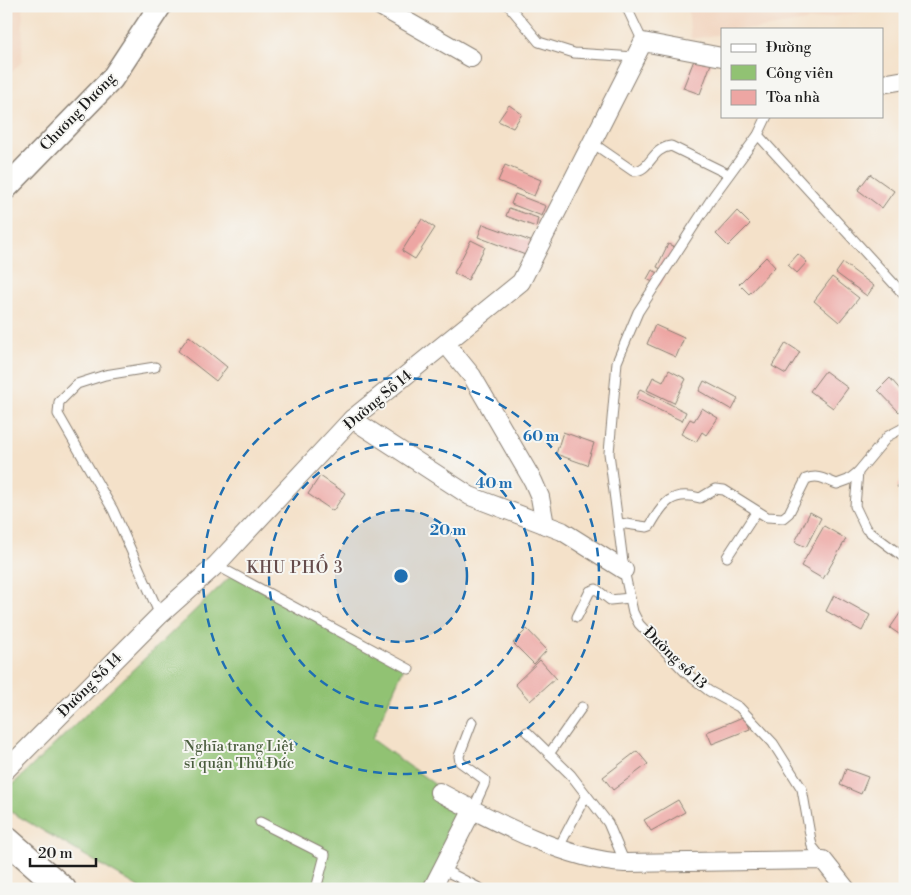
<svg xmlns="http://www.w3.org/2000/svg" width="911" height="895" font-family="'Libre Bodoni',serif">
<rect width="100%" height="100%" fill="#f6f6f2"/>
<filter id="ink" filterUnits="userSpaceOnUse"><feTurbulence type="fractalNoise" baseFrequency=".02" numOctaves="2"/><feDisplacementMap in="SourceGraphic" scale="10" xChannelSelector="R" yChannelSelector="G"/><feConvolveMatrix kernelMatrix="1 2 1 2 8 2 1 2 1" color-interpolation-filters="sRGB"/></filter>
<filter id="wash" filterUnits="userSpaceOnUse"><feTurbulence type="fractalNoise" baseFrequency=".0096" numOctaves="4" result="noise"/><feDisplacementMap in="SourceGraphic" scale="20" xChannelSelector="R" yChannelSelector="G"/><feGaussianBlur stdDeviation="1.12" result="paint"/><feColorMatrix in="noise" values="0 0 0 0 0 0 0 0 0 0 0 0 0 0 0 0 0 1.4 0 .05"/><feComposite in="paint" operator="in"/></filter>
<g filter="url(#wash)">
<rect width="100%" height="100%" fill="#f4e1c9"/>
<g fill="#f2d4be">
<polygon points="6,6 23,6 22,61 6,79"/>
<polygon points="688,6 898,6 757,29 722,29 722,34 691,39"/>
</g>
<polygon fill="#91c273" stroke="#566f48" points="232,575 405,665 372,739 469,809 432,889 142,889 6,809 6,791"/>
<g id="blocks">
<g fill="#eda6a3">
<polygon points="696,55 712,61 700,94 683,88"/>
<polygon points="509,105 522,114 513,128 498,121"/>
<polygon points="505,165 541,180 534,196 498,181"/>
<polygon points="870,174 894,191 882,208 858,190"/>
<polygon points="515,194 546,206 542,216 511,204"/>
<polygon points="509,208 538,218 536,227 506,216"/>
<polygon points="737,211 750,224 728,246 716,234"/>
<polygon points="422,219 435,228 415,259 402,251"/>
<polygon points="483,224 533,242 528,256 478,237"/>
<polygon points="471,240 485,247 468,280 454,273"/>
<polygon points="668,244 679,249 667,272 657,267"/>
<polygon points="798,254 807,262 797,273 788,265"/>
<polygon points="766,257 775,267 749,294 739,284"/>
<polygon points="843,263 874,286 867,296 836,273"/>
<polygon points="652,270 665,276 660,286 647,279"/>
<polygon points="832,277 859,298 839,322 814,301"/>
<polygon points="655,325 684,338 676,357 647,344"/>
<polygon points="189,336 227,367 216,381 178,351"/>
<polygon points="786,343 800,352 786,374 772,366"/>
<polygon points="669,370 686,379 674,403 647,390 653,377 663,382"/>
<polygon points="825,371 848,388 833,408 810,391"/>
<polygon points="890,378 905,395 905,407 899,412 878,390"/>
<polygon points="704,381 738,399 732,410 699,391"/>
<polygon points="640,389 686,412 682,421 636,399"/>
<polygon points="702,408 718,418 706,435 702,432 696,442 681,434 690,419 694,421"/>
<polygon points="563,432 594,443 587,465 556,454"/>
<polygon points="905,474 905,491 897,487"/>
<polygon points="320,476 345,493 333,511 308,494"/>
<polygon points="810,512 821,518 806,547 795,542"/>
<polygon points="824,526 846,539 823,579 801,566"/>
<polygon points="834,595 870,615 862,631 826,611"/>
<polygon points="905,606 905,638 890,628"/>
<polygon points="527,629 547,650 534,664 513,643"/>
<polygon points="540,660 556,678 530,701 515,684"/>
<polygon points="745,716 750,729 712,744 707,732"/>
<polygon points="637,751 648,764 613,790 603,777"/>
<polygon points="846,769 868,777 861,794 840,785"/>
<polygon points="678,800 685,812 651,831 644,820"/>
</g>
</g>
</g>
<g filter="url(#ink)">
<use href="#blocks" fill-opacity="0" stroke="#887e72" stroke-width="1"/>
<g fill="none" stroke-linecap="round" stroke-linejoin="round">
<g stroke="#887e72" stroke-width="11">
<g id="service">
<polyline points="509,6 539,42 574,53 635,57"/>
<polyline points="626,6 643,42"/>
<polyline points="767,116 758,135 714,195 638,312 617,362 609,453 624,570 633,612 639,624 686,673 709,691 739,707 773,743 802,789 812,846 823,860"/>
<polyline points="758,135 905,296"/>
<path d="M591 142 633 171C651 171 650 149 671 146L728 174"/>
<polyline points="155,367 105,375 77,384 59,402 58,414 113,510 160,615"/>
<path d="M619 523 647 527 650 526C663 503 672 490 700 498L715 489 724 490 767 517 783 518 789 513 806 479C819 474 825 480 837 484L848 480 858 472"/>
<polyline points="902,556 866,529 855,506 858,472 888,436 905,427"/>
<polyline points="727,557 757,511"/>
<polyline points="216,565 409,669"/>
<polyline points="577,617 590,591 596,589 610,600 630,598"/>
<polyline points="472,722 459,756 460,762 485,780 484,785 473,809"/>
<polyline points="527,732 571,775 608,823 625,863"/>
<polyline points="549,754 582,707"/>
<polyline points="260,822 325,855 316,889"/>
<polyline points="559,847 586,795"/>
<polyline points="442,869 481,889"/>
</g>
</g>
<g stroke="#887e72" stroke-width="20">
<g id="minor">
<polyline points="380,6 471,58"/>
<polyline points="882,84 905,80"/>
<polyline points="446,344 472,376 533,481 540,497 545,525"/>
<polyline points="352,419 470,496 562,531 624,570"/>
<polyline points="6,770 160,615 216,565 352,419 521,282 643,42 722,57"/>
<path d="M439 792C492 820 565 860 625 863L823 860 846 889"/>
<polyline points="432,889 473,809"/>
</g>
</g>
<g stroke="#887e72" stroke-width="25">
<polyline id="tertiary" points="6,188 112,79 160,6"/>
</g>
<g stroke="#887e72" stroke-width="28">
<polyline id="secondary" points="6,839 63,889"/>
</g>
<use href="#service" stroke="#fff" stroke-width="9"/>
<use href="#minor" stroke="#fff" stroke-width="18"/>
<use href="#tertiary" stroke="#fff" stroke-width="22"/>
<use href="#secondary" stroke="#fff" stroke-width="25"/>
</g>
</g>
<circle cx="401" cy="576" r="66" fill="#1f6fb2" fill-opacity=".12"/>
<g fill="none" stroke="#1f6fb2" stroke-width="2.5" stroke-dasharray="9 6">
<circle cx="401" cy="576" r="66"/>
<circle cx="401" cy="576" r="132"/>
<circle cx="401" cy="576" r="198"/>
</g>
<g text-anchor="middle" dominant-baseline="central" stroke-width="4" stroke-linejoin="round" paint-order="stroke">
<g font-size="15" fill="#1c1c1c" stroke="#f6f6f2">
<text transform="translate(78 112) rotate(-46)">Chương Dương</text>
<text transform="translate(378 400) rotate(-40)">Đường Số 14</text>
<text transform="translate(675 658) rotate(44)">Đường số 13</text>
<text transform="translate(90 685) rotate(-45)">Đường Số 14</text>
</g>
<g font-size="15" fill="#4b5e3f" stroke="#f6f6f2">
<text x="239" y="746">Nghĩa trang Liệt<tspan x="239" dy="17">sĩ quận Thủ Đức</tspan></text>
</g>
<g font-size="16" letter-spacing="1" fill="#654c4b" stroke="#f6f6f2">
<text x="295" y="568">KHU PHỐ 3</text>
</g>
</g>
<circle cx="401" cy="576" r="8" fill="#1f6fb2" stroke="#f6f6f2" stroke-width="2.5"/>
<g font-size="15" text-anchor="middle" font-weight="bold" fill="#1f6fb2" stroke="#f6f6f2" stroke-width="4" stroke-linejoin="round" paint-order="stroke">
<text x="541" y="441">60 m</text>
<text x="494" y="488">40 m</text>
<text x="448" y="535">20 m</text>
</g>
<rect width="911" height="895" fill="none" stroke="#f6f6f2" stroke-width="25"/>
<rect x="721" y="28" width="162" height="90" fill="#f6f6f2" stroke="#9f9f9c"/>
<rect x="731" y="44" width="25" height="8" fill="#ffffff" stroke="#9f9f9c"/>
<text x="766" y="52" font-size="15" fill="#1c1c1c">Đường</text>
<rect x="731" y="65" width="25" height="15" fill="#91c273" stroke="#9f9f9c"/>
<text x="766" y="78" font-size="15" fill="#1c1c1c">Công viên</text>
<rect x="731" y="90" width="25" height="15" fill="#eda6a3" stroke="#9f9f9c"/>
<text x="766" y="102" font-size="15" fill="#1c1c1c">Tòa nhà</text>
<path d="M30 858v8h66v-8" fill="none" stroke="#1c1c1c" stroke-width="2.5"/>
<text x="38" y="858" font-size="15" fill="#1c1c1c" stroke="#f6f6f2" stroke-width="4" paint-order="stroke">20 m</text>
</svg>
